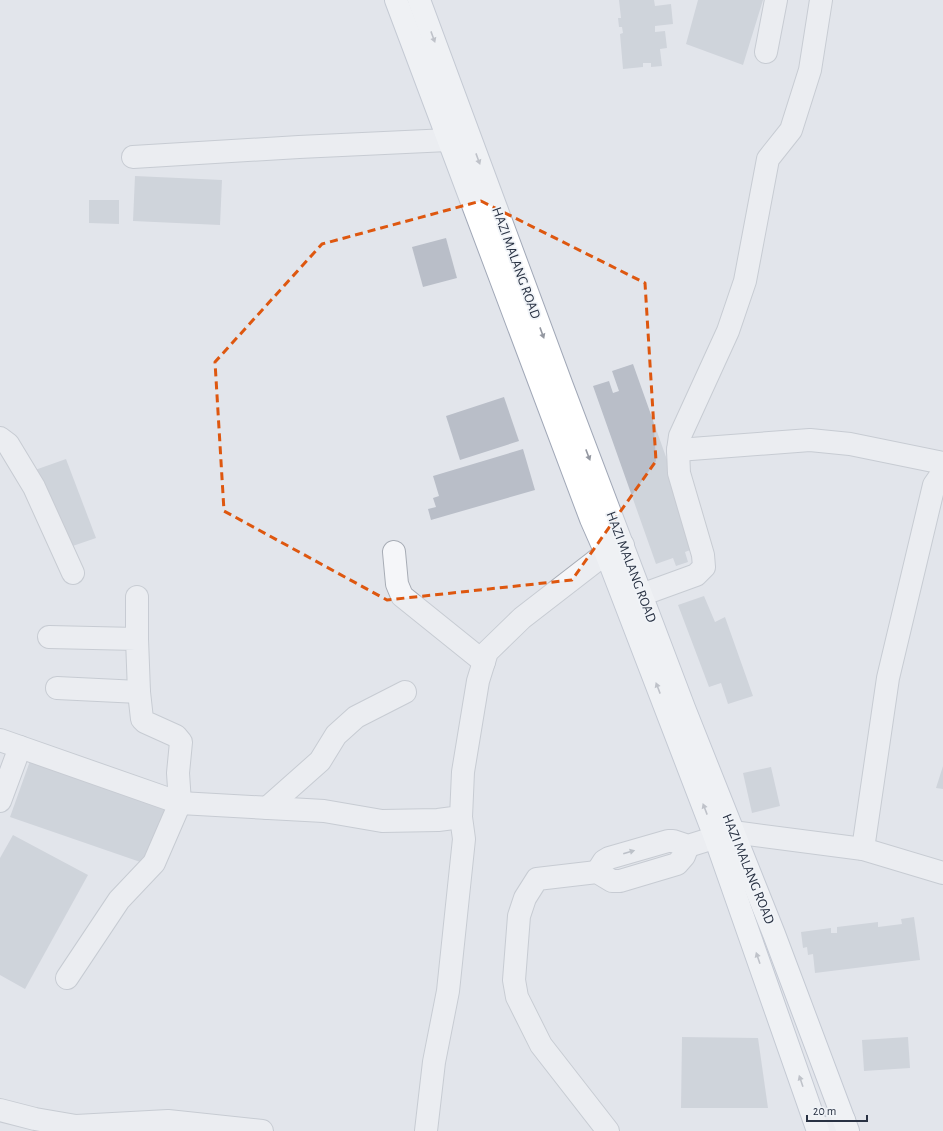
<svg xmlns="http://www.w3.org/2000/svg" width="943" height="1131" font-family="'Alegreya Sans',sans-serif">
<rect width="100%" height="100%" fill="#e2e5eb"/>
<g fill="#b9bec8">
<polygon points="619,0 654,0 655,6 671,4 673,24 655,26 655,32 665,31 667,48 660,49 662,66 651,67 651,63 643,63 643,67 623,69 620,34 623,33 622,27 619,27 618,18 621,18"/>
<polygon points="698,0 763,0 743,65 686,44"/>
<polygon points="135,176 222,180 220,225 133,221"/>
<polygon points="89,200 119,200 119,224 89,223"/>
<polygon points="446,238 457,278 423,287 412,247"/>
<polygon points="633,364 698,547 685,552 688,562 676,566 673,558 656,564 593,386 609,381 613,393 619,391 612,371"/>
<polygon points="504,397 519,441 460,460 446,416"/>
<polygon points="523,449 535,490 431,520 428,509 436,507 433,498 439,496 433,476"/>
<polygon points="66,459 96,538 64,549 35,470"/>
<polygon points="704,596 715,622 725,617 753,696 728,704 721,683 709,687 678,605"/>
<polygon points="30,761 168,810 149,865 10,817"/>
<polygon points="943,766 943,789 936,788"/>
<polygon points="771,767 780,806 752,813 743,773"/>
<polygon points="13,835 88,875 25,989 0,975 0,858"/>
<polygon points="914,917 920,960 815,973 813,954 808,955 807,947 803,948 801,932 831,928 831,933 837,933 837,927 878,922 878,927 902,924 901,919"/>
<polygon points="682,1037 758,1038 768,1108 681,1108"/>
<polygon points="908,1037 910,1068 864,1071 862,1040"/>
</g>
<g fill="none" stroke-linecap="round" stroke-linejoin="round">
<g stroke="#a7acb5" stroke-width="24">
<g id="minor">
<polyline points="766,52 776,0"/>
<polyline points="133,157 299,147 448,140"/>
<polyline points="0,438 8,444 34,487 73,573"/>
<polyline points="678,450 810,440 850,444 943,463"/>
<polyline points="394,552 397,584 402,596 484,662"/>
<polyline points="641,595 696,575 704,567 703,555 679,473 678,450 680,436 728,331 745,281 768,159 791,130 810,70 821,0"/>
<polyline points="137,597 137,639"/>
<polyline points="49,637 137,639 139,692 142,719 145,722 176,736 181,742 178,773 180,803 154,863 119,900 67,978"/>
<polyline points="57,688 139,692"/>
<polyline points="0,740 180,803 324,811 382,821 438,820 461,817 463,772 478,681 487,652 522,618 606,553 623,545"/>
<polyline points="0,801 20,747"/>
<polyline points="267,808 320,761 336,735 356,717 405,692"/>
<polyline points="863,849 888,678 934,485 943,472"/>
<polyline points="597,872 604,861 609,858 668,841 673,841 688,846 733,832 863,849 943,873"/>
<polyline points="0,1110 35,1119 76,1126 168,1121 262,1131"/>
<polyline points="426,1131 434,1062 448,991 464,839 461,817"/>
<polyline points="608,1131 541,1045 517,997 514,980 519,916 525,898 537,879 597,872 612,881 620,881 677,864 684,856 688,846"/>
<polyline points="822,1131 844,1120"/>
</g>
</g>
<g stroke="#a1a8b7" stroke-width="24">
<g id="major">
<polyline points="396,0 591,519 606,553 715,837 818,1131"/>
<polyline points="419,0 562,386 684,708 774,934 848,1131"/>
</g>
</g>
<use href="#minor" stroke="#f5f6f9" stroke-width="22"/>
<use href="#major" stroke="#fff" stroke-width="22"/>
</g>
<defs><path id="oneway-solid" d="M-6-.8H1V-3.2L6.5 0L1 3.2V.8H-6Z"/></defs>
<g fill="#9498a1">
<use href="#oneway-solid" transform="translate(433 37) rotate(70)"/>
<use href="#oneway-solid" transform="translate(478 159) rotate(70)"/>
<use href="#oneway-solid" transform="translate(542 333) rotate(70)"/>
<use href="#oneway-solid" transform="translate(588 455) rotate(69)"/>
<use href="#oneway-solid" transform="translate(658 688) rotate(-111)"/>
<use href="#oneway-solid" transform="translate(705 809) rotate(-111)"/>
<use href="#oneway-solid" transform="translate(758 958) rotate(-109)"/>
<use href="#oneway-solid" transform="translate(801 1081) rotate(-109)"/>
</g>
<use fill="#8f949e" href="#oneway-solid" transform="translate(629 852) rotate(-16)"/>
<path d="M0 0H943V1131H0ZM481 201 645 283 656 461 572 580 387 600 224 511 215 362 322 244Z" fill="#e2e5eb" fill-opacity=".55" fill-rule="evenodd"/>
<path fill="none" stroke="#de570f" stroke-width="3" stroke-dasharray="8 5" stroke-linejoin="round" d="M481 201 645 283 656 461 572 580 387 600 224 511 215 362 322 244Z"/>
<g text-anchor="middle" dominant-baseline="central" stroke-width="3.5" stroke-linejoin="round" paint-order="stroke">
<g font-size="14" fill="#293243" stroke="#f1f4f8">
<text transform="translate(516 263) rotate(70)">HAZI MALANG ROAD</text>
<text transform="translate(631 567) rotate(69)">HAZI MALANG ROAD</text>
<text transform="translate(748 869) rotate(68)">HAZI MALANG ROAD</text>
</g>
</g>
<path d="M807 1115v6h60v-6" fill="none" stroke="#293243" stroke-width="2"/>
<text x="813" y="1115" font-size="12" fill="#293243" stroke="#f1f4f8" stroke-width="3" paint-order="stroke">20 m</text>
</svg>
